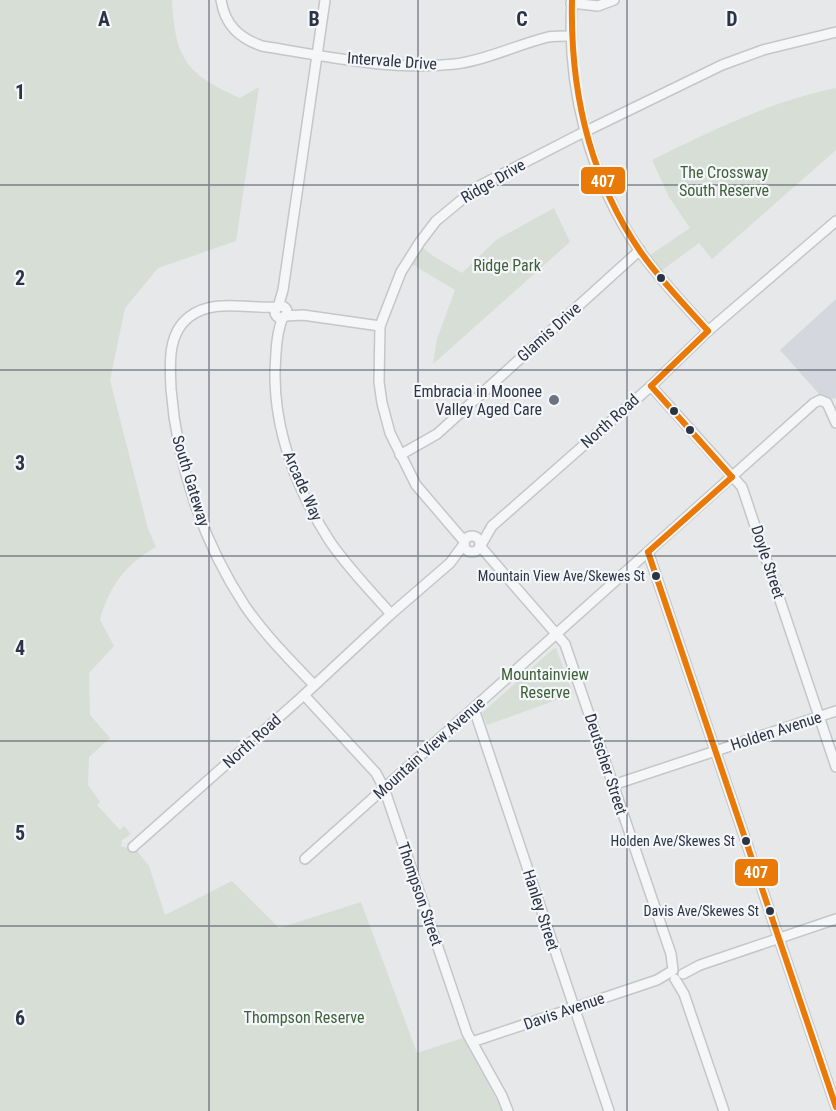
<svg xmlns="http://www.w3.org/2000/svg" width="836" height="1111" font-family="'Roboto Condensed',sans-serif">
<rect width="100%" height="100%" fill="#e6e8ea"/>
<polygon fill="#d4d7dd" points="836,299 836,398 833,399 820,395 780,350"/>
<g fill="#d6ded6">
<path d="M0 0H172C175 59 186 74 240 98L259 87 236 241 158 268 125 308 110 380 148 529 156 547C126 564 109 586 100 620L114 646 89 673 90 715 110 738 89 757 88 785 100 802 97 805 120 830 124 826 131 834 121 841 122 843 120 846 128 848 132 852 137 851 149 866 165 915 232 881 279 928 361 902 417 1053 463 1038 503 1111H0Z"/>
<path d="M836 88V150L712 259 699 243 661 271 650 255 690 228 669 197 652 160C711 131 771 101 836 88Z"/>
<polygon points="554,208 570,242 433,364 437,339 455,290 410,263 421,246 433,256 462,273 496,240"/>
<polygon points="556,648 573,694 487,725 482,713 553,649"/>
</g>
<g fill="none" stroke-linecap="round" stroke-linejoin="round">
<g stroke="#c4c6c8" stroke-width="12">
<g id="minor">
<path d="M221 0C225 25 239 38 262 46 324 56 391 71 455 64 487 60 516 45 548 37 555 36 563 36 571 36"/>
<path d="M572 0C566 86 590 180 640 251 660 280 685 305 708 331"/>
<polyline points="571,3 598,6 614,0"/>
<circle cx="281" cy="312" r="6"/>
<path d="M277 307C248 309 213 298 189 317 167 334 170 365 171 389 177 466 203 542 245 606 265 635 290 660 314 685"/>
<polyline points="278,307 283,290 325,0"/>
<polyline points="285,316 303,315 380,326"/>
<path d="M283 317C276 334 276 353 275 371 274 431 297 490 329 540 347 567 370 590 391 614"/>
<polyline points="651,386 742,487 836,767"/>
<polyline points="400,455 437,434 640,250"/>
<circle cx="472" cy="544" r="8"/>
<polyline points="464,541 416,485 390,433 382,403 379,382 380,326 401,272 420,242 436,221 477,187 578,135 722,65 763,50 836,32"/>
<polyline points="481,545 492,526 651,386 708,331 836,221"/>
<polyline points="480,546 565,644 671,954 673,970"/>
<polyline points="648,552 836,1107"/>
<polyline points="304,695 376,773 384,788 467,1033 502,1096 508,1111"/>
<polyline points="474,709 609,1111"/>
<polyline points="613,785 836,711"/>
<polyline points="133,847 304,695 391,614 450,563 464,544"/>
<polyline points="305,859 814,403 820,400 827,403 836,423"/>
<polyline points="683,974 700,965 836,919"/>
<polyline points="675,979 684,994 724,1111"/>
<polyline points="472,1042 657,980 672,971"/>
</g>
</g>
<use href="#minor" stroke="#f5f6f7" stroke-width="9"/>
<g stroke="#f4f6f9" stroke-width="10">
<g id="bus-1">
<path d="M572 0C570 90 589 176 640 251 660 280 685 305 708 331"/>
<polyline points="651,386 732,477"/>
<polyline points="651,386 708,331"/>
<polyline points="648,552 836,1107"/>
<polyline points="648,552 732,477"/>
</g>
</g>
<use href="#bus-1" stroke="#ea7a07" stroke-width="6"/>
</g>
<path fill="none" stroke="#2b3445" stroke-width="1.5" stroke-opacity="0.55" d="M209 0V1111M418 0V1111M627 0V1111M0 185H836M0 370H836M0 556H836M0 741H836M0 926H836"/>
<g fill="#2b3445" stroke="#f4f6f9" stroke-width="2">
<circle cx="661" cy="278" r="5"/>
<circle cx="674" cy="411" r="5"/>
<circle cx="690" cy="430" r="5"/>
<circle cx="656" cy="576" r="5"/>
<circle cx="746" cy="841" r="5"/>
<circle cx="770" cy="911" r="5"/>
</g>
<circle fill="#6c737f" stroke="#f4f6f9" stroke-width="2" cx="554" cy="400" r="6"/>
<g text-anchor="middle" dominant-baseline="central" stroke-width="4.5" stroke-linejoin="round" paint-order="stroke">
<g font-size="14" fill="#2b3445" stroke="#f4f6f9" text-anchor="end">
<text x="645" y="576">Mountain View Ave/Skewes St</text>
<text x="735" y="841">Holden Ave/Skewes St</text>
<text x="759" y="911">Davis Ave/Skewes St</text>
</g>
<g font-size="16" fill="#2b3445" stroke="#f4f6f9">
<text transform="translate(392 61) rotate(4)">Intervale Drive</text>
<text transform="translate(493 181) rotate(-30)">Ridge Drive</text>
<text transform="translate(549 332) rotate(-42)">Glamis Drive</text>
<text transform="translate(610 421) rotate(-42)">North Road</text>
<text transform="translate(191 481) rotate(73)">South Gateway</text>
<text transform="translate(303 486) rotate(66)">Arcade Way</text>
<text transform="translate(768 562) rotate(72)">Doyle Street</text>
<text transform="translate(776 731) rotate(-18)">Holden Avenue</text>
<text transform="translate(252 741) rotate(-42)">North Road</text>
<text transform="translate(429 748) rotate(-42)">Mountain View Avenue</text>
<text transform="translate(606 764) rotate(72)">Deutscher Street</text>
<text transform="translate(420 894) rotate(71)">Thompson Street</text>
<text transform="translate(541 910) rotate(72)">Hanley Street</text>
<text transform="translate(564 1011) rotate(-19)">Davis Avenue</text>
</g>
<g font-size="16" fill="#3f6138" stroke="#f4f6f9">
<text x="724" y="172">The Crossway<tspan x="724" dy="18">South Reserve</tspan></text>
<text x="507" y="265">Ridge Park</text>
<text x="545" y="674">Mountainview<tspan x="545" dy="18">Reserve</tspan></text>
<text x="304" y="1017">Thompson Reserve</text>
</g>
<g font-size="16" fill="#2b3445" stroke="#f4f6f9" text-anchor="end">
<text x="542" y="391">Embracia in Moonee<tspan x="542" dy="18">Valley Aged Care</tspan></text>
</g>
</g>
<g font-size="20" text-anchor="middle" font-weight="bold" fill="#2b3445" stroke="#f4f6f9" stroke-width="4.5" stroke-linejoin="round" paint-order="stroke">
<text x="104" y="26">A</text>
<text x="314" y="26">B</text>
<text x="522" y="26">C</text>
<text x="732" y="26">D</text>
<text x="20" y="99">1</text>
<text x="20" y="285">2</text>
<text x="20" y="470">3</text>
<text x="20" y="655">4</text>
<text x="20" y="840">5</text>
<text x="20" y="1025">6</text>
</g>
<g stroke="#f4f6f9" stroke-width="2">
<rect x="580" y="166" width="46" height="29" rx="6" fill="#ea7a07"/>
<rect x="734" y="858" width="45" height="29" rx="6" fill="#ea7a07"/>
</g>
<g font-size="16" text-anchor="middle" font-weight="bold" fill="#fff">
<text x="603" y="187">407</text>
<text x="756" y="878">407</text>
</g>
</svg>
